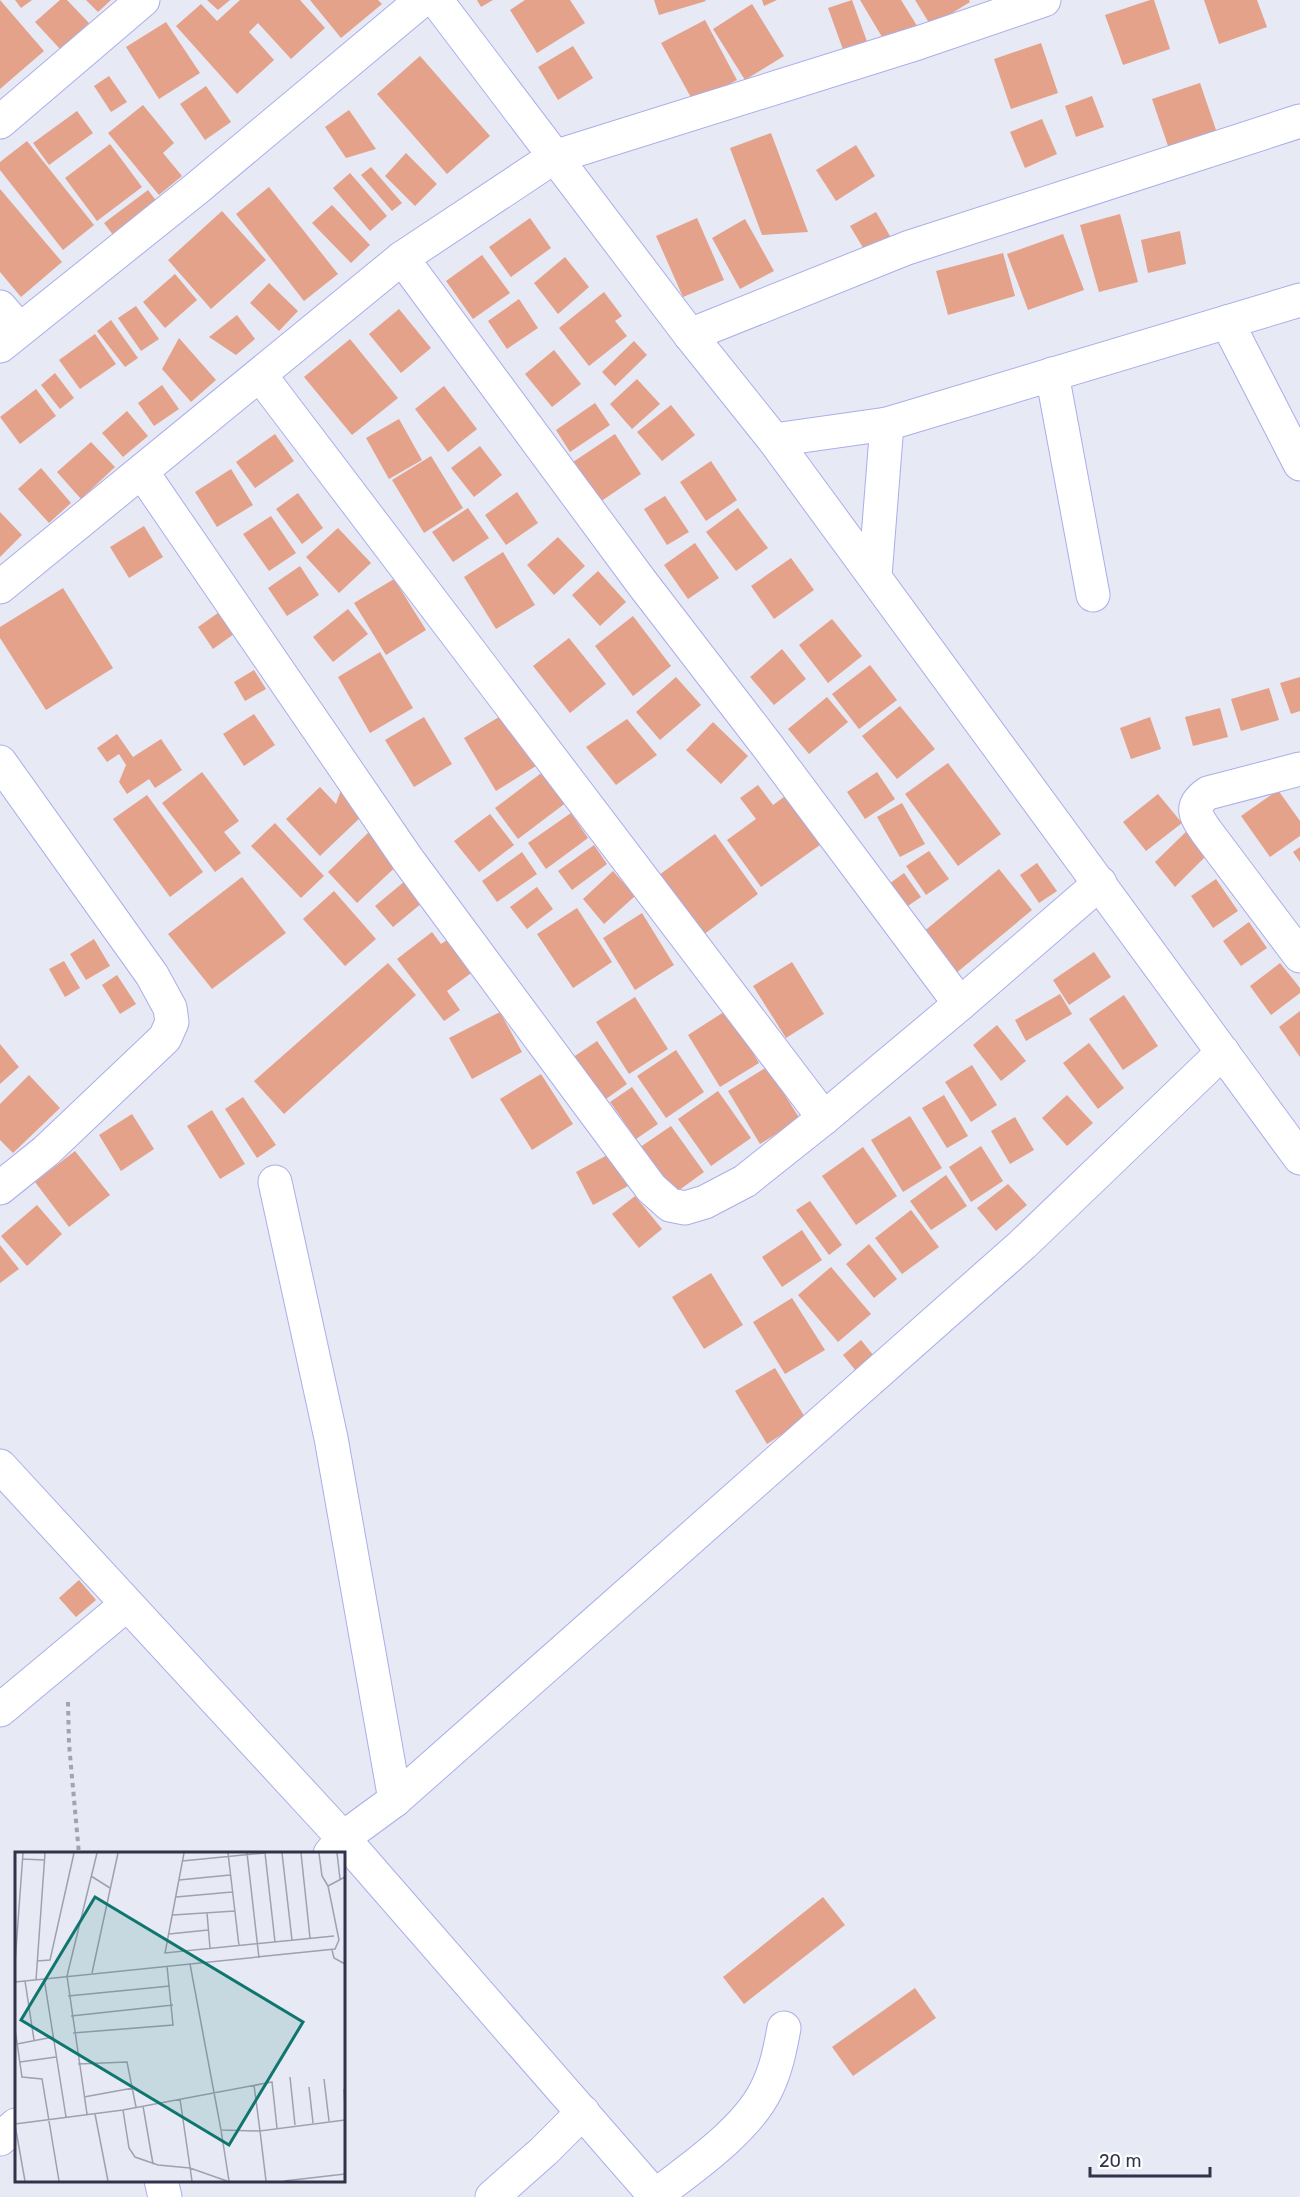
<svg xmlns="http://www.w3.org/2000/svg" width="1300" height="2197" font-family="Rubik,sans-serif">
<rect width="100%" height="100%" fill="#e7e9f5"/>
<g fill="#e4a28a">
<polygon points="0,0 44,51 0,89"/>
<polygon points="15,0 32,0 21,8"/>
<polygon points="60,0 67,0 89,23 60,49 35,22"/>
<polygon points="86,0 111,0 98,12"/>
<polygon points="207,0 230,0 218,10"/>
<polygon points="240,0 300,0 325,28 291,59 258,23 249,32 274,60 237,94 176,26 201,4 217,21"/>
<polygon points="310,0 378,0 382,4 341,38"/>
<polygon points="477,0 493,0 481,7"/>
<polygon points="525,0 570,0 585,23 537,53 510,10"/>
<polygon points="654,0 705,0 706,1 659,15"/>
<polygon points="762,0 777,0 764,6"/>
<polygon points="852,0 869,47 845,55 828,8"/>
<polygon points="860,0 901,0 919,29 888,47"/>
<polygon points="915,0 969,0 970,2 931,26"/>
<polygon points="1150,0 1154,0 1170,49 1123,65 1105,15"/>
<polygon points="1204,0 1257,0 1267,27 1219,44"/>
<polygon points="752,4 784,56 745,80 713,29"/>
<polygon points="705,20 737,80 694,103 661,43"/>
<polygon points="166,22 200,73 159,99 126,47"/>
<polygon points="1041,43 1058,93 1011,109 994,59"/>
<polygon points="573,46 593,78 558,100 538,67"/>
<polygon points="420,56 490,136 447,174 377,94"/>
<polygon points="109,76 127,102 111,112 94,86"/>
<polygon points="1200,83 1217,133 1169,149 1152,99"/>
<polygon points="206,86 231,122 205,140 180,104"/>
<polygon points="1092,96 1104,127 1076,137 1065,106"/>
<polygon points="143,105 174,143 163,153 182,176 159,195 108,133"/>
<polygon points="349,110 376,149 346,158 325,127"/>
<polygon points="77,111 93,133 49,165 33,143"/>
<polygon points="1042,119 1057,154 1025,168 1010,132"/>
<polygon points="771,133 808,232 762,235 730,148"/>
<polygon points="27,141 94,225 63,250 0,170 0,162"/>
<polygon points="110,144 142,187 97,221 65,178"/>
<polygon points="856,145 875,176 836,201 816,170"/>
<polygon points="406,153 437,184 415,206 385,176"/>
<polygon points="371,167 402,203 392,211 361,175"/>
<polygon points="350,173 387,216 370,231 333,188"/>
<polygon points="269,187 338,274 304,301 236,214"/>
<polygon points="0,189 62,262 21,297 0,272"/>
<polygon points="148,190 164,211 120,244 104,223"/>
<polygon points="332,205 370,245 351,263 312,223"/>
<polygon points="222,211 266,260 211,309 168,260"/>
<polygon points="876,212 890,236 865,251 850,226"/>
<polygon points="1120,214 1138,282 1099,292 1080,225"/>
<polygon points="530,218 551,248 511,277 489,247"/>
<polygon points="697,218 724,280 683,297 656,236"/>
<polygon points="745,219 774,271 740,289 712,238"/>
<polygon points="1180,231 1186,264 1148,273 1141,240"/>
<polygon points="1063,234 1084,290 1028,310 1007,254"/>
<polygon points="1003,253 1015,296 948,315 936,271"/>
<polygon points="482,255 510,293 473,319 446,281"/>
<polygon points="565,257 589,287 558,314 534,283"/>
<polygon points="175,274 197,300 165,328 143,302"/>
<polygon points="269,283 298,311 279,331 250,303"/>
<polygon points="604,292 622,316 615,321 627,336 589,366 559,328"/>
<polygon points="519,299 538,328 507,349 488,321"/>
<polygon points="136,306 159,339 141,351 118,318"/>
<polygon points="399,309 431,348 401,373 369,334"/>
<polygon points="237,315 255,339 236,355 209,337"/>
<polygon points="111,320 138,358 125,367 97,331"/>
<polygon points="95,334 116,364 80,389 59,360"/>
<polygon points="179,338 216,380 191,402 162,369"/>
<polygon points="350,339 398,398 352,435 304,377"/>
<polygon points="634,341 647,355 615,386 602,372"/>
<polygon points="554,350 581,384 552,407 525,374"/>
<polygon points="55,373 74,398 60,409 41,385"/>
<polygon points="637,379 660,404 632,429 610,404"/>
<polygon points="162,385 179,409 154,426 138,403"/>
<polygon points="444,386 477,429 448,452 415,409"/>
<polygon points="36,389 56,416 20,444 0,417"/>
<polygon points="595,403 610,425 570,452 556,430"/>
<polygon points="671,405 695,435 662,461 637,432"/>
<polygon points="127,411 148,436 123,457 102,433"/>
<polygon points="399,419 422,460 389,479 366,438"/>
<polygon points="275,434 294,461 255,488 236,462"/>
<polygon points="615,434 641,474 600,502 573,462"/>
<polygon points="91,442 115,467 81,499 57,472"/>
<polygon points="480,446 502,475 474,497 451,468"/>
<polygon points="431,456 463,508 424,533 392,480"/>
<polygon points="711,461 737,500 706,521 680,482"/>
<polygon points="41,468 71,503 49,523 18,489"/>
<polygon points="231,469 253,505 217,527 195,492"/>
<polygon points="517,492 538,523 506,545 485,515"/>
<polygon points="298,493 323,528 302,544 276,509"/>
<polygon points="665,496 689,532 667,545 644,509"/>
<polygon points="468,508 489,538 453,562 432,532"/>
<polygon points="738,508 768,548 736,571 706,532"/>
<polygon points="0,512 22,535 0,557"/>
<polygon points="271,516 296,553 269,571 243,534"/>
<polygon points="144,526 163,557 129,578 110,547"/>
<polygon points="338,528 371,563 339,593 306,557"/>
<polygon points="558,537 585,566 554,595 527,565"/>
<polygon points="695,543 719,578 688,599 664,565"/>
<polygon points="503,552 535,605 496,629 464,577"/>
<polygon points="791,558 814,590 774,619 751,586"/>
<polygon points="300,566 319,595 287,616 268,588"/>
<polygon points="598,571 626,602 600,626 572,595"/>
<polygon points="394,579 426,630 386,655 354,603"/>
<polygon points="63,588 113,668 46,710 0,638 0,627"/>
<polygon points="348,609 368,634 333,662 313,637"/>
<polygon points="218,613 234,634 213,649 198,627"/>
<polygon points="633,616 671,666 633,696 595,646"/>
<polygon points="832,619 862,656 828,683 799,645"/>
<polygon points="569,638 606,684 570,713 533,666"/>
<polygon points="782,649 806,679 774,705 750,677"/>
<polygon points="380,652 413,708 370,733 338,677"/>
<polygon points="870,665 897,700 859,729 832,694"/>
<polygon points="254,670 266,689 245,701 234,682"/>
<polygon points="676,677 701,705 660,740 636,712"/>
<polygon points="1300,677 1300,711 1291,714 1280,683"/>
<polygon points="1269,688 1279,720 1241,731 1231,699"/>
<polygon points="827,697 848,722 809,754 788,729"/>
<polygon points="900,706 935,749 897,779 862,736"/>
<polygon points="1220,708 1228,737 1193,746 1185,717"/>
<polygon points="254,714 275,745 244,766 223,734"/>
<polygon points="504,714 536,766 496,791 464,738"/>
<polygon points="424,717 452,764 414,787 385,740"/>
<polygon points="1150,717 1161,749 1131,759 1120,728"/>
<polygon points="627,719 657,755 616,785 586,747"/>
<polygon points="713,722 748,756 721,784 686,750"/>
<polygon points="117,734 133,757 161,739 182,770 155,788 149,779 127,794 119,782 126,765 119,754 107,762 97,748"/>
<polygon points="948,763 1001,834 958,866 905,794"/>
<polygon points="544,771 567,802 518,839 495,808"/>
<polygon points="202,772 239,821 224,832 241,853 215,872 162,803"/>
<polygon points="877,772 895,799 865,819 847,792"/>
<polygon points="758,785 773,805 792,791 827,840 761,887 727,840 756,819 740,798"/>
<polygon points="320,787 336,804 341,790 363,815 320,856 286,819"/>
<polygon points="1278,790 1300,821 1300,836 1270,857 1241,816"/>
<polygon points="1158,794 1182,823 1146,851 1123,822"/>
<polygon points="147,795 203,872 170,897 113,819"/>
<polygon points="902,803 925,844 900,857 877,817"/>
<polygon points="571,813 588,838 546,869 528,843"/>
<polygon points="490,814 514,845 479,872 454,841"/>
<polygon points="275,823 324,876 301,898 251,846"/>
<polygon points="1195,823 1212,850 1175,887 1155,862"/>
<polygon points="372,829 402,861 357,903 328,872"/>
<polygon points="715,834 758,894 703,935 659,875"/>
<polygon points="594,845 607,864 572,890 558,871"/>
<polygon points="1300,847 1300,862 1293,852"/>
<polygon points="929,851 949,879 926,895 906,866"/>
<polygon points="522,852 537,874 497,902 482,881"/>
<polygon points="1037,863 1057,891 1039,903 1020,875"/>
<polygon points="999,869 1032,910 949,979 916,938"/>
<polygon points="613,871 635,896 604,924 583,899"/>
<polygon points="904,873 921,897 902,910 886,886"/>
<polygon points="242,877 286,933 212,989 168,934"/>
<polygon points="1216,879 1238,911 1213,928 1191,896"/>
<polygon points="405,881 422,903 393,927 375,906"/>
<polygon points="537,887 553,909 527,929 510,907"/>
<polygon points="334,891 376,939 345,966 303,919"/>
<polygon points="577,908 612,962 573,988 537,934"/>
<polygon points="642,913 674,965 635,990 603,938"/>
<polygon points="1249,922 1267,948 1241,966 1223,941"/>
<polygon points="432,932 441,944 453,936 478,968 447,991 460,1010 444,1021 397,959"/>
<polygon points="94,939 110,966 86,980 70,954"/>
<polygon points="1094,952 1111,977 1069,1005 1053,980"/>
<polygon points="64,961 80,988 65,997 49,969"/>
<polygon points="792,962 824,1014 786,1038 753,986"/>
<polygon points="388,963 416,995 284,1114 254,1081"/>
<polygon points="1280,963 1300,988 1300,993 1271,1015 1250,986"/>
<polygon points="117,975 136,1004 120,1014 102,985"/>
<polygon points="1060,994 1072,1014 1026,1041 1015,1020"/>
<polygon points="1124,995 1158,1046 1123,1070 1089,1019"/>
<polygon points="635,997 668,1049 629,1074 596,1022"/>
<polygon points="727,1010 759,1063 720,1087 688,1035"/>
<polygon points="1300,1011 1300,1057 1279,1027"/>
<polygon points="500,1012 522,1052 472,1079 449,1038"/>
<polygon points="997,1025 1026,1061 1001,1081 973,1045"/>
<polygon points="597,1041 627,1084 599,1104 569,1060"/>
<polygon points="1089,1043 1124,1088 1098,1109 1063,1063"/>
<polygon points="0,1044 19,1067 0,1084"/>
<polygon points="676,1050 704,1092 666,1118 637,1076"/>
<polygon points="972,1065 997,1105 971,1122 945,1082"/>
<polygon points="767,1067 800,1119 760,1144 728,1091"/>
<polygon points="541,1074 573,1124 532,1150 500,1099"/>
<polygon points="29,1075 60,1108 13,1153 0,1140 0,1104"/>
<polygon points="632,1087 658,1124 636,1139 610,1102"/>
<polygon points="718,1091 751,1138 711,1166 678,1119"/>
<polygon points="944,1095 968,1136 947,1148 922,1108"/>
<polygon points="1067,1095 1093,1123 1067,1146 1042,1118"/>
<polygon points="243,1097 276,1145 257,1158 225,1109"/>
<polygon points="212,1110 245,1164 220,1179 187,1126"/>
<polygon points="132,1114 154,1149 121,1171 99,1135"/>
<polygon points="910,1116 942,1168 903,1192 871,1140"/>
<polygon points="1015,1117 1034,1150 1010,1164 991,1131"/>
<polygon points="671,1126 704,1172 667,1199 633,1152"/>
<polygon points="981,1146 1003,1181 971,1202 949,1167"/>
<polygon points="863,1147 897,1196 856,1225 822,1176"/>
<polygon points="75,1151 110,1195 69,1227 35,1182"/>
<polygon points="611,1153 628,1186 593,1205 576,1172"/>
<polygon points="946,1175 967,1206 931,1230 910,1201"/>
<polygon points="1008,1184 1027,1205 996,1231 977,1208"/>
<polygon points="635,1196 662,1229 639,1248 612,1214"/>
<polygon points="810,1201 842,1245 829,1255 796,1210"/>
<polygon points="37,1205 62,1234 27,1266 1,1236"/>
<polygon points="911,1210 939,1247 902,1274 875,1238"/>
<polygon points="802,1230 822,1260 782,1287 762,1257"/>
<polygon points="869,1244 897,1279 874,1298 846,1264"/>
<polygon points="0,1245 19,1269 0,1283"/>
<polygon points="831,1267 871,1314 838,1342 798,1295"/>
<polygon points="711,1273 743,1325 704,1349 672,1297"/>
<polygon points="792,1298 825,1350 785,1374 753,1322"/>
<polygon points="861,1340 878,1361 860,1376 843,1355"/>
<polygon points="775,1368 806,1419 767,1444 735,1391"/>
<polygon points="79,1580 96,1600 76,1617 59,1598"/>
<polygon points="823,1897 845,1925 744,2004 723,1977"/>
<polygon points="915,1988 936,2018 853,2076 832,2047"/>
</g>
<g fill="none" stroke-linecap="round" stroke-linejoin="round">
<g stroke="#aaaeea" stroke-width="35">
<g id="minor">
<polyline points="436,0 690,335 774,440 1300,1158"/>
<polyline points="0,122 143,0"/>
<polyline points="402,258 642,583 769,748 960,1004"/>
<polyline points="0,307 19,329"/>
<polyline points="1227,322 1300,464"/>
<polyline points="690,335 907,248 1300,121"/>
<polyline points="0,346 196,189 422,0"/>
<polyline points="1052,374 1093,595"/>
<polyline points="260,375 824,1118"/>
<polyline points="774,440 887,424 1300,300"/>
<polyline points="142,472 408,860 651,1188 670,1205 685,1208 705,1202 745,1181 824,1118 960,1004 1100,883"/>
<polyline points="875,576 887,424"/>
<polyline points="0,587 402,258 554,157 918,43 1044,0"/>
<polyline points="0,762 152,975 170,1008 172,1022 165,1038 46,1151 0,1188"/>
<path d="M1300 769 1208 793C1189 806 1195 815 1206 831L1300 956"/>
<polyline points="275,1182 331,1438 395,1800"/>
<polyline points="0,1466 343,1838 656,2197"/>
<polyline points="0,1710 126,1605"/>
<polyline points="330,1854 343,1838 395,1800 1022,1245 1223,1052"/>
<polyline points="0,2139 16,2125"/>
<polyline points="161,2180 165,2197"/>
<path d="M655 2196C690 2169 746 2131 766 2090 776 2070 780 2050 784 2028"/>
<polyline points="492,2197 544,2151 583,2112"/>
</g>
</g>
<polyline stroke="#a1a3b4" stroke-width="4" stroke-dasharray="4.5 4.5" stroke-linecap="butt" points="68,1702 69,1744 79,1854"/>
<use href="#minor" stroke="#fff" stroke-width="33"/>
</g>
<g transform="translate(15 1852)">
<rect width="330" height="330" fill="#e7e9f5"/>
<path fill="none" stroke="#9fa0b1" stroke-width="1.5" d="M169 1 150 101 319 84M213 1 224 94M232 1 244 106M250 1 260 90M267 1 277 88M286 1 295 86M304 1 307 24 313 34M322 1 325 27M7 7 29 8M167 9 249 1M76 24 95 36M164 28 215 23M161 45 217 40M192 61 195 96M158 63 220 59M154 82 193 78M317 98 319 106 330 112M22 109 35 108 59 1M0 111 8 1M175 112 206 278 245 279 251 329M77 121 103 1M29 126 51 265M21 128 30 1M10 129 19 188M0 130 320 97 324 88 313 34 330 25M53 144 155 134M56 164 158 153M0 177 7 225 27 227 44 329M58 181 158 173 152 114M2 192 38 185M5 210 41 205M63 212 112 210 121 255M275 225 280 273M309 227 314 269M239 233 245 279 330 268M294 235 298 271M329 237 330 255M69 245 118 236M165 247 177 329M128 254 138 312M108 258 114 296 120 305 143 313 175 316 212 329M72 262 52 124 82 1M80 262 93 329M0 272 108 258 257 230 262 276M0 273 10 329M206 278 214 329M269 329 330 322"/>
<path fill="#0f766e" fill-opacity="0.15" stroke="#0f766e" stroke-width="3" d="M80 45 288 170 214 293 6 168Z"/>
<rect width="330" height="330" fill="none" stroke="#32334b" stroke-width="3"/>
</g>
<path d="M1090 2167v9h120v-9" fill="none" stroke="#32334b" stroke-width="3"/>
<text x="1099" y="2167" font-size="18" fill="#32334b" stroke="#ffffff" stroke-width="4.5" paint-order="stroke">20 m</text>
</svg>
